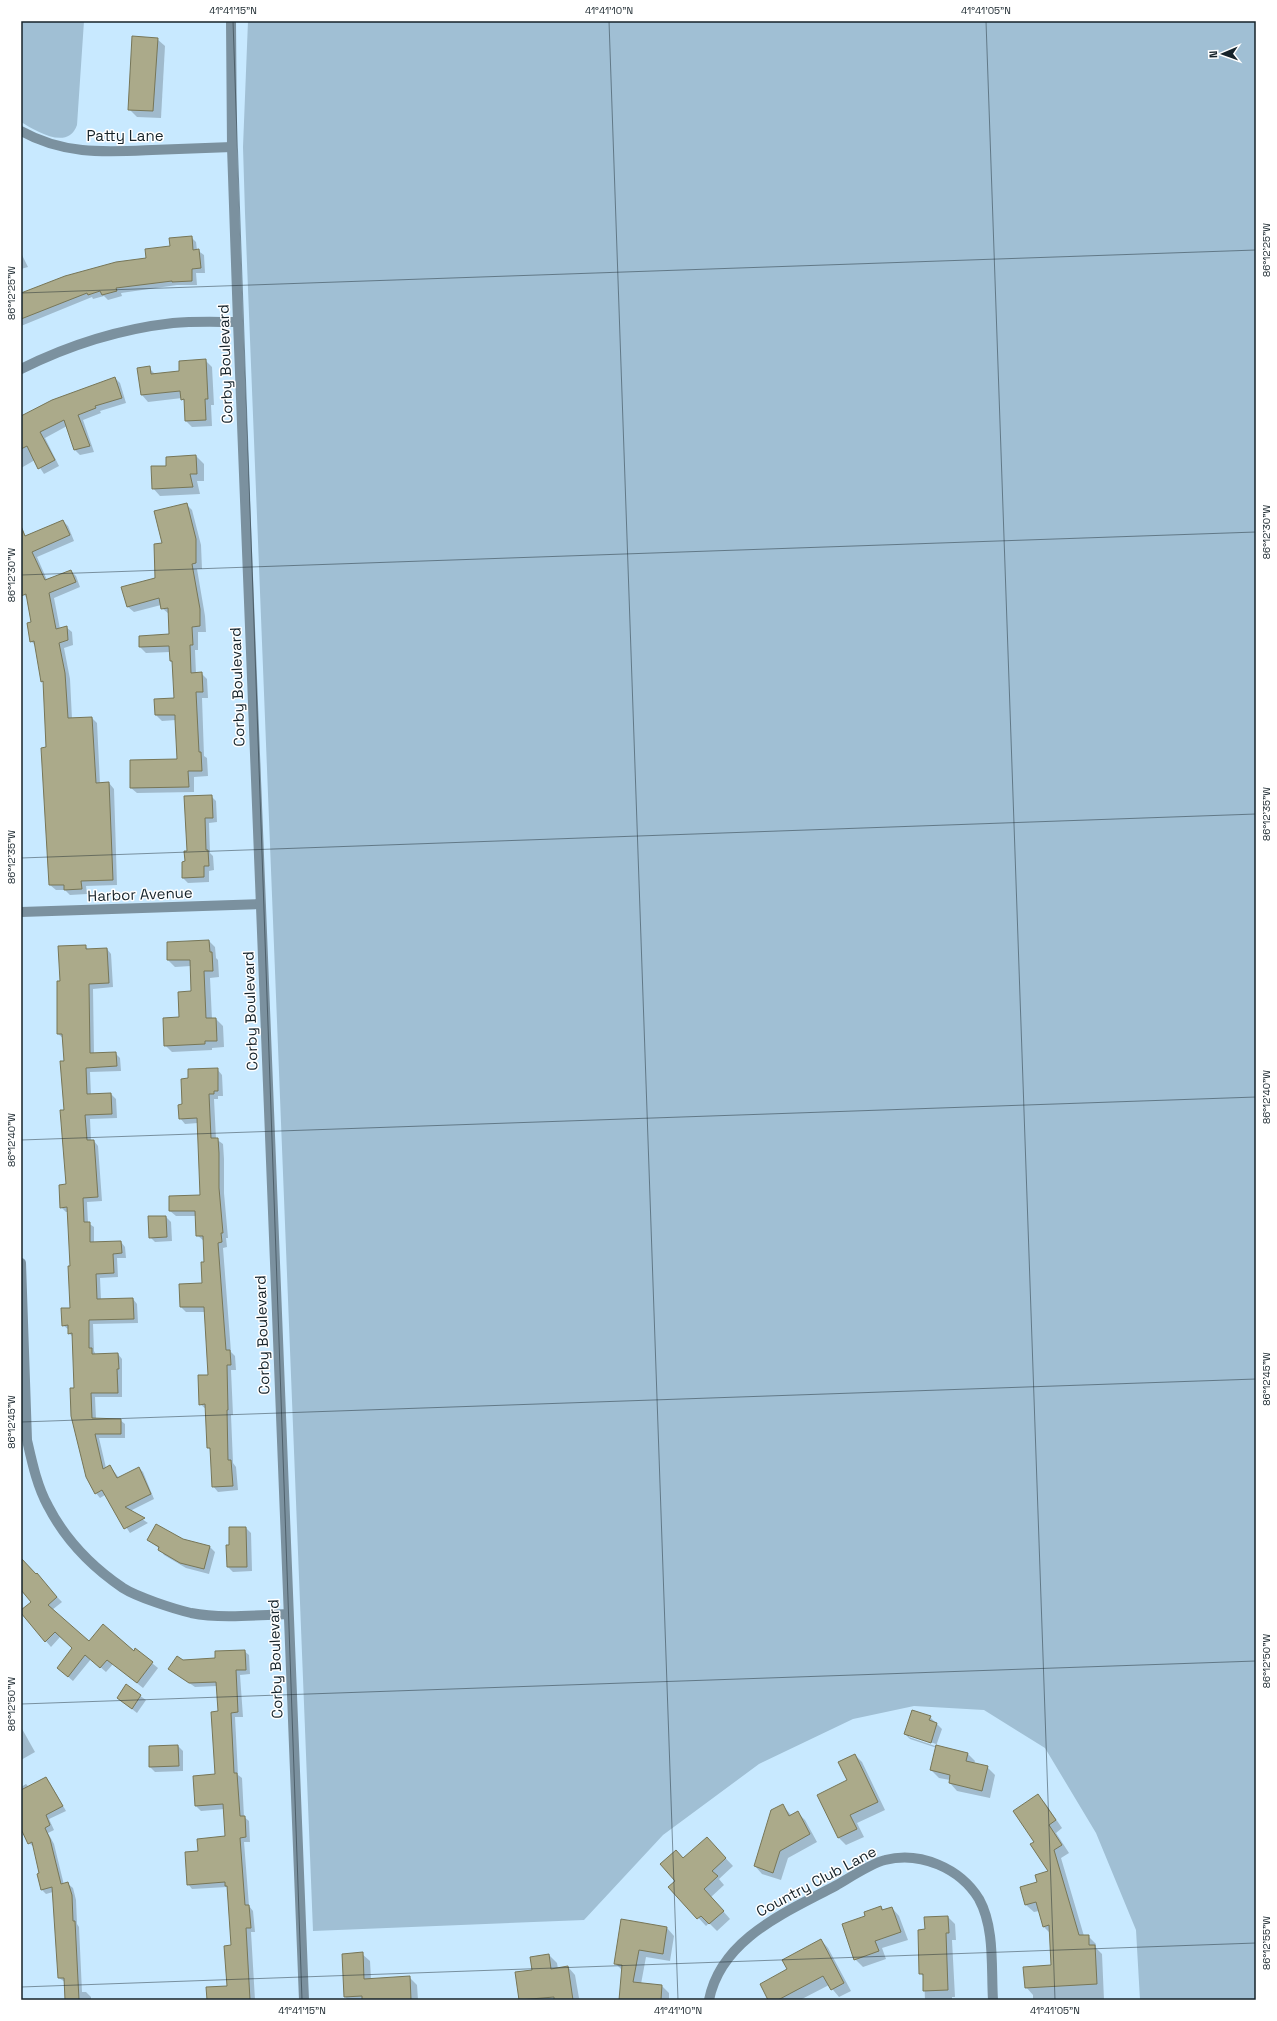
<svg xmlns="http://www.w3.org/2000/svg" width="1277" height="2021" font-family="'Space Grotesk',sans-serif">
<rect width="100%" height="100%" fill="#c8e9ff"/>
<g fill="#a0bfd4">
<path d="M21 21H84L77 125C68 151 36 131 21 122Z"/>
<polygon points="248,21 1256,21 1256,2000 1140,2000 1136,1930 1096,1833 1045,1748 984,1710 914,1706 853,1719 759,1764 663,1835 584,1920 313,1931 245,213 243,147"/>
</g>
<g fill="#0003" fill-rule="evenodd">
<polygon points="157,39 165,46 161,118 137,117 129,109"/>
<polygon points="191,237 196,242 197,250 204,255 205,273 196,273 197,285 177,285 121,293 122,296 108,300 104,296 93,299 92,297 21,326 21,294 148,258"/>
<polygon points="21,253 28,267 21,269"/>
<polygon points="205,360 212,367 214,405 211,405 212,426 192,427 186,421 185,402 182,398 148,402 142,395 138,369 149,368 156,375 180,372"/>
<polygon points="115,378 120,383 126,403 100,411 101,413 83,420 94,452 80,455 75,450 67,426 45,438 59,466 44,474 35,460 21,468 21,417"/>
<polygon points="196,456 204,464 204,481 197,481 200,494 160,496 153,488 167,467 167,458"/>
<polygon points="186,504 192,510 201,545 202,569 197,569 205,616 206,632 198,632 198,650 195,650 196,674 201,673 207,679 208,698 202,698 204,756 207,758 208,776 194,777 194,792 137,793 131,788 178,760 176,720 162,721 156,715 175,699 173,664 171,661 170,652 146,653 140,647 170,635 169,614 162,608 161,605 134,612 128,607 156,579 163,544"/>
<polygon points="63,521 68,526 74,541 37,557 47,580 71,571 76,576 80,587 54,598 60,629 66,627 72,632 73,645 64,648 70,679 72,719 92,718 97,723 100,784 109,783 114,789 117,885 86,886 87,894 70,895 65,890 56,890 50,885 44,683 42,681 36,646 31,641 32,623 28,600 21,590 21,526 26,537"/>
<polygon points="211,796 216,801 217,822 209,823 210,853 213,856 214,870 209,871 209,882 188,883 183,878 188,852"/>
<polygon points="209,941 215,947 216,958 218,960 219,977 210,978 212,1019 216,1019 223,1026 224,1047 212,1048 212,1050 172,1052 165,1045 192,992 191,966 175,967 168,960 168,943"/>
<polygon points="85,946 89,950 107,949 111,954 113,987 93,989 94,1054 116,1054 120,1058 121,1071 90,1072 91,1095 111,1094 116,1099 117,1118 90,1119 91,1141 94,1141 98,1146 102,1201 87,1202 88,1223 94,1227 94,1243 121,1242 125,1247 126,1258 117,1258 118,1277 100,1278 101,1300 133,1299 137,1304 138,1323 93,1324 94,1351 96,1355 118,1354 122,1359 122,1397 95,1397 96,1419 120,1420 125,1424 125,1438 99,1438 106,1468 110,1466 119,1478 139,1468 143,1472 154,1499 130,1511 148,1523 130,1533 105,1495 100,1498 96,1493 75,1389 73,1337 69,1333 69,1330 63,1325 71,1308 71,1267 69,1212 66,1212 61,1207 67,1185 65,1062 63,1038 58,1034 61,982"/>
<polygon points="217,1069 222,1075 223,1096 218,1096 218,1099 214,1099 216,1139 223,1144 224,1159 224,1193 228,1238 226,1238 227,1247 223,1248 231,1352 235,1356 236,1370 231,1370 233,1415 231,1415 233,1463 236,1467 238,1490 218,1492 213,1486 211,1451 208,1447 206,1409 200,1404 209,1376 205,1312 186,1312 181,1307 203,1284 205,1262 204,1241 197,1235 196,1216 176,1216 170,1211 201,1196 198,1123 185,1124 180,1118 189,1079"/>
<polygon points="166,1217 171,1222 172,1241 155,1242 150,1237"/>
<polygon points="246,1528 251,1533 252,1571 233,1572 228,1567 227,1546 230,1546"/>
<polygon points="148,1540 183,1540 210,1547 215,1552 209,1574 186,1568 164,1555 160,1549"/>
<polygon points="21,1559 62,1602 52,1610 89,1642 134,1652 136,1650 158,1668 143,1688 113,1664 106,1672 91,1659 73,1681 58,1668 74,1649 60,1637 51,1647 21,1612 32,1602 21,1589"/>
<polygon points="244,1651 249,1655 250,1674 240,1675 243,1717 235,1717 238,1775 242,1778 244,1817 249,1821 250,1842 244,1842 249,1906 253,1911 255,1932 251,1932 255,2000 208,2000 228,1987 232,1946 227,1887 192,1889 188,1884 199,1852 226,1837 225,1809 201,1811 196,1806 194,1777 216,1775 219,1712 217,1686 195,1687 169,1669 183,1661 216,1659"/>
<polygon points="126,1686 146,1700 137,1713 118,1698"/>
<path d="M930 1717 942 1729 936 1746 967 1753 975 1761 974 1764 987 1767 995 1775 990 1798 957 1791 950 1783V1780L939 1778 931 1770 937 1748 910 1739 905 1734ZM909 1735 936 1744 935 1746 909 1737Z"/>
<polygon points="21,1727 35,1752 21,1760"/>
<polygon points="178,1746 183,1751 183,1771 155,1772 150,1767"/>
<polygon points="855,1755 862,1762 885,1810 857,1823 864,1837 846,1845 839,1838 818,1796 849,1781"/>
<polygon points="46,1778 50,1783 66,1811 49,1819 54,1830 48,1833 54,1844 64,1885 68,1884 73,1888 76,1900 77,1924 79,1927 82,1992 86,1992 91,1997 91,2000 66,2000 65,1982 59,1978 53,1892 46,1894 42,1890 40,1874 34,1847 29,1843 21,1827 21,1787 26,1784 29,1787"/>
<polygon points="1037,1795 1045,1803 1062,1828 1056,1833 1069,1853 1061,1858 1084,1936 1088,1936 1096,1944 1096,1948 1102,1954 1104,2000 1033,2000 1033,1995 1026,1987 1052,1966 1050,1933 1044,1927 1039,1911 1034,1912 1026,1905 1038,1883 1050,1872 1035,1842"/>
<polygon points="782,1805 792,1816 798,1813 805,1820 817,1842 788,1858 781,1880 762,1874 755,1866"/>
<polygon points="714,1846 733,1866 719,1879 724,1885 711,1897 730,1919 717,1931 709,1923 706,1926 670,1887 677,1881 684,1859"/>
<polygon points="881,1907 884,1910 892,1908 899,1916 908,1940 882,1948 886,1959 863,1967 855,1959 866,1917"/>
<polygon points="948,1917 955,1924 956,1940 952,1940 955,1997 952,1997 952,2000 925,2000 924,1977 920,1973 926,1930"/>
<polygon points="667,1928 674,1936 670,1961 646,1957 641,1984 662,1986 669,1993 669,2000 620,2000 623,1971 615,1963"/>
<polygon points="821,1940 828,1948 851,1991 839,1997 829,1985 800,2000 770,2000 789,1969"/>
<polygon points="362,1954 370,1961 371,1979 409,1977 417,1985 418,2000 348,2000 345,1997"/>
<polygon points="549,1955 557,1963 558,1969 568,1967 575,1975 579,1998 581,2000 520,2000 516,1973 533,1971"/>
</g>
<g fill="#abaa8a" stroke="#777657">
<polygon points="132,36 158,38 153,111 128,110"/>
<polygon points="192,236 193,250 199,249 201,268 192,269 192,281 172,282 172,281 116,288 117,291 102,295 100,291 88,295 87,293 21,319 21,293 65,276 116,262 146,258 145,249 170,246 169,238"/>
<polygon points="206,359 208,399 205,399 206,420 185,421 184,399 181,400 180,391 141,395 137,368 150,366 151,374 179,371 179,361"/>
<polygon points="115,377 122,398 95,406 96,408 78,415 90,446 74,450 64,420 40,432 55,460 38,469 27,446 21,449 21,416 52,400"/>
<polygon points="196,455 197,474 190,474 193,487 152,489 151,466 166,466 166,457"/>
<polygon points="187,503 196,539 196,563 192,564 200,609 200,626 192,627 193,645 190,645 191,673 202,672 203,692 196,692 199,752 201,752 202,771 188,771 189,787 130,788 130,760 177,759 175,720 175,715 155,715 154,699 174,698 172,661 170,661 169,646 139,647 139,636 169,634 168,608 161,609 159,598 127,607 121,587 155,578 154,544 162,543 154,511"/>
<polygon points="63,520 70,535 32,552 45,580 71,570 76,582 49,593 56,629 67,626 68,640 59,643 65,673 68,718 92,717 96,783 109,782 113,880 81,881 82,889 64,890 64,885 49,885 41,748 46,747 43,681 41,682 34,641 30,642 27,623 31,622 26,594 21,596 21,526 25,536"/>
<polygon points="212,795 213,818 205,818 206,850 208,850 209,866 204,866 204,877 182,878 182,862 185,861 184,851 187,851 184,796"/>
<polygon points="209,940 210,952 212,952 213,971 204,971 206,1018 216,1018 217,1041 205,1041 205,1044 164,1046 163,1018 179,1017 178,992 191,991 190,960 167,960 167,942"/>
<polygon points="86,945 86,949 107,948 109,983 89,984 90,1053 116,1052 117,1066 86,1068 87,1094 111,1093 112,1114 85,1115 87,1140 94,1140 98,1197 83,1198 84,1222 90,1222 90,1242 121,1241 122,1253 113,1254 114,1273 96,1274 97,1299 133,1298 134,1319 89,1320 89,1348 92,1348 92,1354 118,1353 119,1369 117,1369 118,1393 91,1393 92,1418 121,1419 121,1434 95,1434 103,1469 110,1465 117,1478 139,1467 151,1494 125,1507 145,1518 124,1529 102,1490 95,1494 86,1477 71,1416 70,1388 74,1388 72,1333 68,1334 68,1325 62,1326 61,1308 70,1308 68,1266 70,1266 67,1207 60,1208 59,1185 66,1184 60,1110 64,1110 60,1061 64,1061 62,1034 57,1034 57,981 60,981 58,946"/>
<polygon points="218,1068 218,1091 214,1091 214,1094 209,1094 211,1138 218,1138 219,1153 219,1188 223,1233 221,1233 222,1242 218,1243 226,1350 230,1350 231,1365 227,1365 228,1410 227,1410 228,1460 231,1460 233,1486 212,1487 210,1448 207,1448 205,1404 199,1405 198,1375 208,1375 204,1307 180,1307 179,1284 202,1283 201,1262 204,1262 203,1236 196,1236 195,1211 169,1211 169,1196 200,1195 197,1118 179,1119 178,1105 182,1104 181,1079 188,1078 188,1069"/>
<polygon points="148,1216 166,1216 167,1237 149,1238"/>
<polygon points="156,1524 183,1539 210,1546 204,1569 180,1563 158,1550 159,1547 147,1540"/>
<polygon points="229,1527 246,1527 247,1567 227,1567 226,1545 229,1545"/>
<polygon points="21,1558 36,1574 37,1573 57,1597 48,1605 89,1641 103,1624 134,1651 135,1648 153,1662 137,1683 107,1660 100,1668 85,1655 68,1677 57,1668 72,1648 55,1632 45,1642 21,1613 21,1610 31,1602 21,1590"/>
<polygon points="245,1650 246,1670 236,1670 238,1712 231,1713 234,1773 237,1773 240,1816 245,1816 246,1837 240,1838 245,1905 249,1905 251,1928 246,1928 250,2000 207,2000 206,1987 227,1986 224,1946 231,1945 227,1886 225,1886 225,1882 187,1885 185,1852 198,1851 197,1839 225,1836 223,1804 195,1806 193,1776 215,1774 211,1712 218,1711 216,1682 189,1683 168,1669 177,1656 183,1660 215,1658 215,1651"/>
<polygon points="126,1684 141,1695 132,1709 117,1698"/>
<polygon points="912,1710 931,1716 929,1720 937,1723 931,1743 904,1734"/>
<polygon points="178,1745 179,1766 149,1767 149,1746"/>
<polygon points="936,1745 968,1753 966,1761 988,1766 982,1791 949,1783 950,1775 930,1770"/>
<polygon points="855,1754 878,1802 850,1815 857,1829 838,1838 817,1795 847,1780 838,1762"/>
<polygon points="46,1777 63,1806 46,1815 50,1825 45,1828 50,1839 61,1884 68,1882 72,1895 73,1921 75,1921 79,2000 65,2000 64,1978 58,1978 52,1887 41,1890 37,1874 39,1873 32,1842 28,1844 21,1829 21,1790"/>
<polygon points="1038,1794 1056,1820 1049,1825 1062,1845 1054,1850 1079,1935 1089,1935 1089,1945 1095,1945 1097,1984 1025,1988 1023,1967 1051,1965 1049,1925 1043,1927 1036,1902 1025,1905 1020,1887 1037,1882 1035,1875 1048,1871 1030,1844 1034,1842 1013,1811"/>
<polygon points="783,1804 789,1816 798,1811 810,1834 780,1851 773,1873 754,1866 771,1810"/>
<polygon points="707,1837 726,1858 712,1871 718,1876 704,1889 724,1911 709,1924 701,1916 697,1919 668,1887 675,1881 660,1864 676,1850 683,1858"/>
<polygon points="881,1906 882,1910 892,1907 901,1932 875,1941 879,1951 854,1960 842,1924 865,1916 864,1912"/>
<polygon points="948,1916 949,1933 946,1933 948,1990 923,1991 923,1974 919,1974 918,1930 925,1929 924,1917"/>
<polygon points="621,1919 667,1927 663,1954 639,1950 633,1982 662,1985 661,2000 619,2000 622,1965 614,1964"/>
<polygon points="821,1939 844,1983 831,1990 823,1976 778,2000 768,2000 760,1984 787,1969 782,1960"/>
<polygon points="363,1952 364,1979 410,1976 411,2000 362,2000 362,1996 344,1997 342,1954"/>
<polygon points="549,1954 551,1969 568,1966 573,2000 554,2000 554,1997 519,2000 515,1972 532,1970 530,1957"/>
</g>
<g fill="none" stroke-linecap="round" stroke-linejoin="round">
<g stroke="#7b919f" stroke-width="10">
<path d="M21 131C64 155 105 152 152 150 179 149 206 148 232 147"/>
<path d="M21 369C69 345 120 329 173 323 195 321 217 322 238 322"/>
<polyline points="21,912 260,904"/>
<path d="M21 1263 27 1440C32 1462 37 1486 48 1506 65 1539 92 1567 123 1588 137 1597 174 1609 191 1613 221 1619 258 1615 288 1614"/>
<path d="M709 2000C721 1938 787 1912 837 1885 849 1878 872 1863 885 1860 920 1851 960 1868 979 1899 995 1928 991 1968 993 2000"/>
</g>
<polyline stroke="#7b919f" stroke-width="10" points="231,21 232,147 238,322 304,2000"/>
</g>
<path fill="none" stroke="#16232a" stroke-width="1" stroke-opacity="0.45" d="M233 21 302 2000M609 21 678 2000M986 21 1055 2000M21 293 1256 250M21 575 1256 532M21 858 1256 814M21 1140 1256 1097M21 1422 1256 1379M21 1704 1256 1661M21 1987 1256 1943"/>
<g text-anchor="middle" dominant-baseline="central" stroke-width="3" stroke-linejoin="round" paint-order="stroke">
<g font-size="15" fill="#16232a" stroke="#fff">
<text x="125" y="135">Patty Lane</text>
<text transform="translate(225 364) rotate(-92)">Corby Boulevard</text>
<text transform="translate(237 687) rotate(-92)">Corby Boulevard</text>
<text transform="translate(140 894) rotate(-2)">Harbor Avenue</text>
<text transform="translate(250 1011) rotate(-92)">Corby Boulevard</text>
<text transform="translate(262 1335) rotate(-92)">Corby Boulevard</text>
<text transform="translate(275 1659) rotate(-92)">Corby Boulevard</text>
<text transform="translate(816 1881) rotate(-28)">Country Club Lane</text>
</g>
</g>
<rect width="1277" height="2021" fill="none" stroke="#ffffff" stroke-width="44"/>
<g transform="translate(1223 54) rotate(268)" stroke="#ffffff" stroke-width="3" paint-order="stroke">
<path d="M0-3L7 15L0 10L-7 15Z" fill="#16232a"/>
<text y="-6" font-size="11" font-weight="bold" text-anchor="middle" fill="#16232a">N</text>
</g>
<rect x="22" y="22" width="1233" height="1977" fill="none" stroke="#16232a" stroke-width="1.5"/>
<g font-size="10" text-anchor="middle" fill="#16232a">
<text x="233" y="14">41°41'15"N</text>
<text x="609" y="14">41°41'10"N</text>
<text x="986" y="14">41°41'05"N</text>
<text transform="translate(1266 250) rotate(-90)" y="4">86°12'25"W</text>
<text transform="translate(11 293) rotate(-90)" y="4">86°12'25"W</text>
<text transform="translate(1266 532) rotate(-90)" y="4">86°12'30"W</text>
<text transform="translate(11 575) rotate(-90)" y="4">86°12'30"W</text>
<text transform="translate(1266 814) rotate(-90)" y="4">86°12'35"W</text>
<text transform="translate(11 857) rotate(-90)" y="4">86°12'35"W</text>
<text transform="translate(1266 1097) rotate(-90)" y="4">86°12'40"W</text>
<text transform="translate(11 1140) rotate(-90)" y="4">86°12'40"W</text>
<text transform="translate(1266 1379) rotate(-90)" y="4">86°12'45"W</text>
<text transform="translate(11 1422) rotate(-90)" y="4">86°12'45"W</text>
<text transform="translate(1266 1661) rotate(-90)" y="4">86°12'50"W</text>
<text transform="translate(11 1704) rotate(-90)" y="4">86°12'50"W</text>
<text transform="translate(1266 1943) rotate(-90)" y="4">86°12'55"W</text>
<text x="302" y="2014">41°41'15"N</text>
<text x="678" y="2014">41°41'10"N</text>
<text x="1055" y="2014">41°41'05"N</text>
</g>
</svg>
